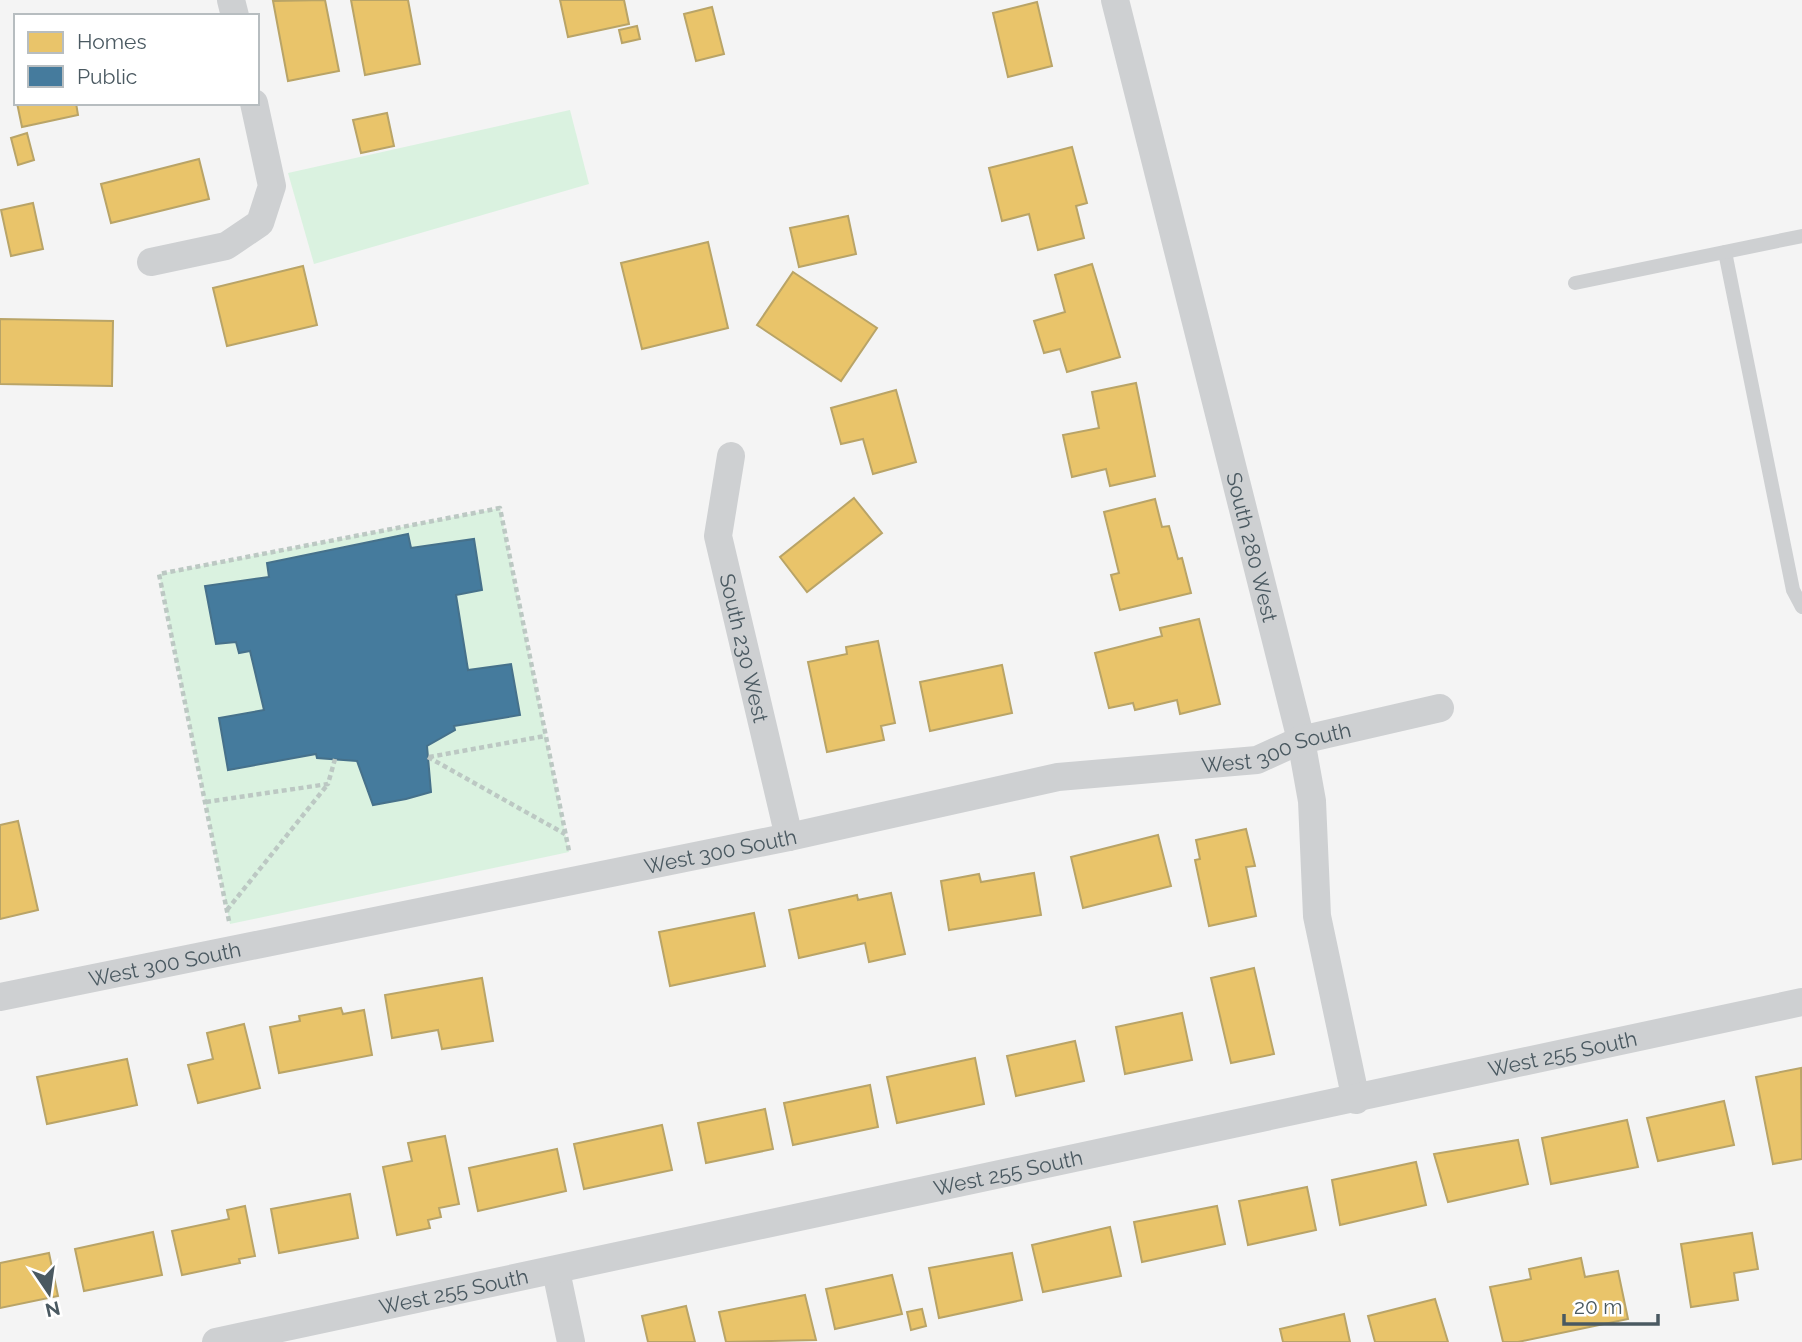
<svg xmlns="http://www.w3.org/2000/svg" width="1802" height="1342" font-family="Raleway,sans-serif">
<rect width="100%" height="100%" fill="#f4f4f4"/>
<g fill="#daf2e0">
<polygon points="570,110 589,184 314,264 288,173"/>
<polygon points="500,508 569,852 230,924 159,574"/>
</g>
<g fill="#e9c46a" stroke="#b9a467" stroke-width="2">
<polygon points="325,0 339,71 288,81 273,1"/>
<polygon points="351,0 408,0 420,64 365,75"/>
<polygon points="560,0 624,0 629,24 568,37"/>
<polygon points="1037,2 1052,66 1008,77 993,13"/>
<polygon points="712,7 724,54 696,61 684,14"/>
<polygon points="637,26 640,39 622,43 619,30"/>
<polygon points="17,103 76,103 78,115 22,127"/>
<polygon points="387,113 394,146 361,153 353,120"/>
<polygon points="27,133 34,160 18,165 11,138"/>
<polygon points="1072,147 1087,203 1076,206 1084,238 1038,250 1029,214 1002,221 989,168"/>
<polygon points="199,159 209,199 111,223 101,184"/>
<polygon points="33,203 43,249 11,256 1,210"/>
<polygon points="848,216 856,254 799,267 790,228"/>
<polygon points="708,242 728,328 642,349 621,263"/>
<polygon points="1092,264 1120,357 1067,372 1060,349 1044,353 1034,321 1065,312 1055,275"/>
<polygon points="303,266 317,325 227,346 213,288"/>
<polygon points="793,272 877,328 841,381 757,325"/>
<polygon points="0,319 113,321 112,386 0,384"/>
<polygon points="1136,383 1155,476 1110,486 1106,469 1072,477 1063,435 1099,428 1092,392"/>
<polygon points="896,390 916,462 873,474 863,439 841,444 831,408"/>
<polygon points="854,498 882,533 807,592 780,557"/>
<polygon points="1155,499 1162,527 1169,526 1178,559 1182,558 1191,593 1120,610 1111,575 1119,573 1104,512"/>
<polygon points="1199,619 1220,704 1180,714 1177,700 1135,710 1133,703 1109,708 1095,653 1162,636 1160,628"/>
<polygon points="878,641 895,723 881,726 884,740 827,752 808,662 847,654 846,647"/>
<polygon points="1002,665 1012,713 930,731 920,682"/>
<polygon points="18,821 38,910 0,919 0,825"/>
<polygon points="1246,829 1255,866 1246,867 1256,916 1209,926 1195,860 1200,859 1196,840"/>
<polygon points="1158,835 1171,886 1083,908 1071,857"/>
<polygon points="1034,873 1041,915 949,930 941,881 979,874 981,882"/>
<polygon points="891,893 905,954 869,962 865,943 799,958 789,910 857,895 858,900"/>
<polygon points="754,913 765,966 670,986 659,932"/>
<polygon points="1254,968 1274,1054 1231,1063 1211,978"/>
<polygon points="482,978 493,1041 442,1049 438,1030 392,1038 385,995"/>
<polygon points="341,1008 343,1014 364,1010 372,1055 279,1073 270,1027 300,1021 299,1016"/>
<polygon points="1182,1013 1192,1060 1125,1074 1116,1027"/>
<polygon points="244,1024 260,1088 198,1103 188,1065 213,1059 207,1033"/>
<polygon points="1075,1041 1084,1081 1016,1096 1007,1056"/>
<polygon points="975,1058 984,1104 897,1123 887,1077"/>
<polygon points="127,1059 137,1105 47,1124 37,1077"/>
<polygon points="1801,1068 1802,1159 1773,1164 1756,1077"/>
<polygon points="870,1085 878,1127 793,1145 784,1103"/>
<polygon points="1724,1101 1734,1145 1658,1161 1647,1118"/>
<polygon points="765,1109 773,1149 706,1163 698,1123"/>
<polygon points="1627,1120 1638,1167 1551,1184 1542,1138"/>
<polygon points="662,1125 672,1170 584,1189 574,1144"/>
<polygon points="445,1136 459,1204 439,1208 441,1217 428,1220 430,1228 397,1235 383,1167 412,1161 408,1143"/>
<polygon points="1518,1140 1528,1184 1448,1202 1434,1154"/>
<polygon points="557,1149 566,1191 478,1211 469,1168"/>
<polygon points="1416,1162 1426,1205 1340,1225 1332,1180"/>
<polygon points="1307,1187 1316,1230 1248,1245 1239,1201"/>
<polygon points="350,1194 358,1238 279,1253 271,1209"/>
<polygon points="245,1206 255,1256 239,1259 240,1263 182,1275 172,1231 229,1219 227,1210"/>
<polygon points="1217,1206 1225,1244 1142,1262 1134,1222"/>
<polygon points="1110,1227 1121,1276 1043,1292 1032,1245"/>
<polygon points="153,1232 162,1275 84,1291 75,1249"/>
<polygon points="1752,1233 1758,1269 1734,1273 1738,1300 1691,1307 1681,1244"/>
<polygon points="49,1253 58,1296 0,1308 0,1263"/>
<polygon points="1012,1253 1022,1300 939,1318 929,1268"/>
<polygon points="1581,1258 1585,1277 1618,1271 1628,1319 1518,1342 1503,1342 1490,1287 1531,1279 1529,1269"/>
<polygon points="892,1275 902,1314 835,1329 826,1289"/>
<polygon points="805,1295 816,1340 726,1342 719,1312"/>
<polygon points="1435,1299 1448,1342 1375,1342 1368,1316"/>
<polygon points="686,1306 695,1342 648,1342 642,1316"/>
<polygon points="922,1309 926,1326 911,1330 907,1312"/>
<polygon points="1344,1314 1350,1342 1283,1342 1280,1329"/>
</g>
<polygon fill="#457b9d" stroke="#46718b" stroke-width="2" points="408,534 411,548 474,539 482,590 456,595 468,670 511,664 520,715 454,726 455,730 427,746 431,792 406,799 373,805 357,761 317,758 316,754 228,770 219,718 264,710 250,651 239,653 236,642 216,644 205,586 269,577 267,563"/>
<g fill="none" stroke-linecap="round" stroke-linejoin="round">
<g stroke="#bcc8c3" stroke-width="4.5" stroke-dasharray="5 3.5" stroke-linecap="butt">
<polyline points="428,757 565,834"/>
<polyline points="429,757 545,736"/>
<polyline points="206,802 328,784 335,759"/>
<polyline points="227,910 328,784"/>
<polyline points="229,921 159,574 500,508 569,851"/>
</g>
<g stroke="#ced0d2" stroke-width="14">
<polyline points="1725,252 1793,590 1802,607"/>
<polyline points="1575,283 1802,236"/>
</g>
<g stroke="#ced0d2" stroke-width="28">
<polyline points="231,0 235,16"/>
<path id="s1" d="M1115 0 1301 740 1312 801 1317 916 1356 1100"/>
<polyline points="151,262 226,246 260,223 272,186 254,103"/>
<path id="s2" d="M731 456 718 536 789 837"/>
<path id="s3" d="M0 997 789 837 1058 777 1257 760 1301 740 1440 708"/>
<polyline points="556,1271 571,1342"/>
<path id="s4" d="M216 1342 1802 1002"/>
</g>
</g>
<g text-anchor="middle" dominant-baseline="central" stroke-width="7" stroke-linejoin="round" paint-order="stroke">
<g font-size="21" fill="#4a5961" stroke="#fff">
<text stroke="none"><textPath href="#s1" startOffset="564">South 280 West</textPath></text>
<text stroke="none"><textPath href="#s2" startOffset="196">South 230 West</textPath></text>
<text stroke="none"><textPath href="#s3" startOffset="1302">West 300 South</textPath></text>
<text stroke="none"><textPath href="#s3" startOffset="735">West 300 South</textPath></text>
<text stroke="none"><textPath href="#s3" startOffset="168">West 300 South</textPath></text>
<text stroke="none"><textPath href="#s4" startOffset="1377">West 255 South</textPath></text>
<text stroke="none"><textPath href="#s4" startOffset="810">West 255 South</textPath></text>
<text stroke="none"><textPath href="#s4" startOffset="243">West 255 South</textPath></text>
</g>
</g>
<rect x="14" y="14" width="245" height="91" fill="#ffffff" stroke="#b7bdc0" stroke-width="2"/>
<rect x="28" y="32" width="35" height="21" fill="#e9c46a" stroke="#b7bdc0" stroke-width="2"/>
<text x="77" y="49" font-size="21" fill="#4a5961">Homes</text>
<rect x="28" y="66" width="35" height="21" fill="#457b9d" stroke="#b7bdc0" stroke-width="2"/>
<text x="77" y="84" font-size="21" fill="#4a5961">Public</text>
<g transform="translate(49 1293) rotate(167)" stroke="#ffffff" stroke-width="5" paint-order="stroke">
<path d="M0-5L12 26L0 18L-12 26Z" fill="#4a5961"/>
<text y="-10" font-size="19" font-weight="bold" text-anchor="middle" fill="#4a5961">N</text>
</g>
<path d="M1564 1314v10h94v-10" fill="none" stroke="#4a5961" stroke-width="3.5"/>
<text x="1574" y="1314" font-size="21" fill="#4a5961" stroke="#ffffff" stroke-width="5" paint-order="stroke">20 m</text>
</svg>
